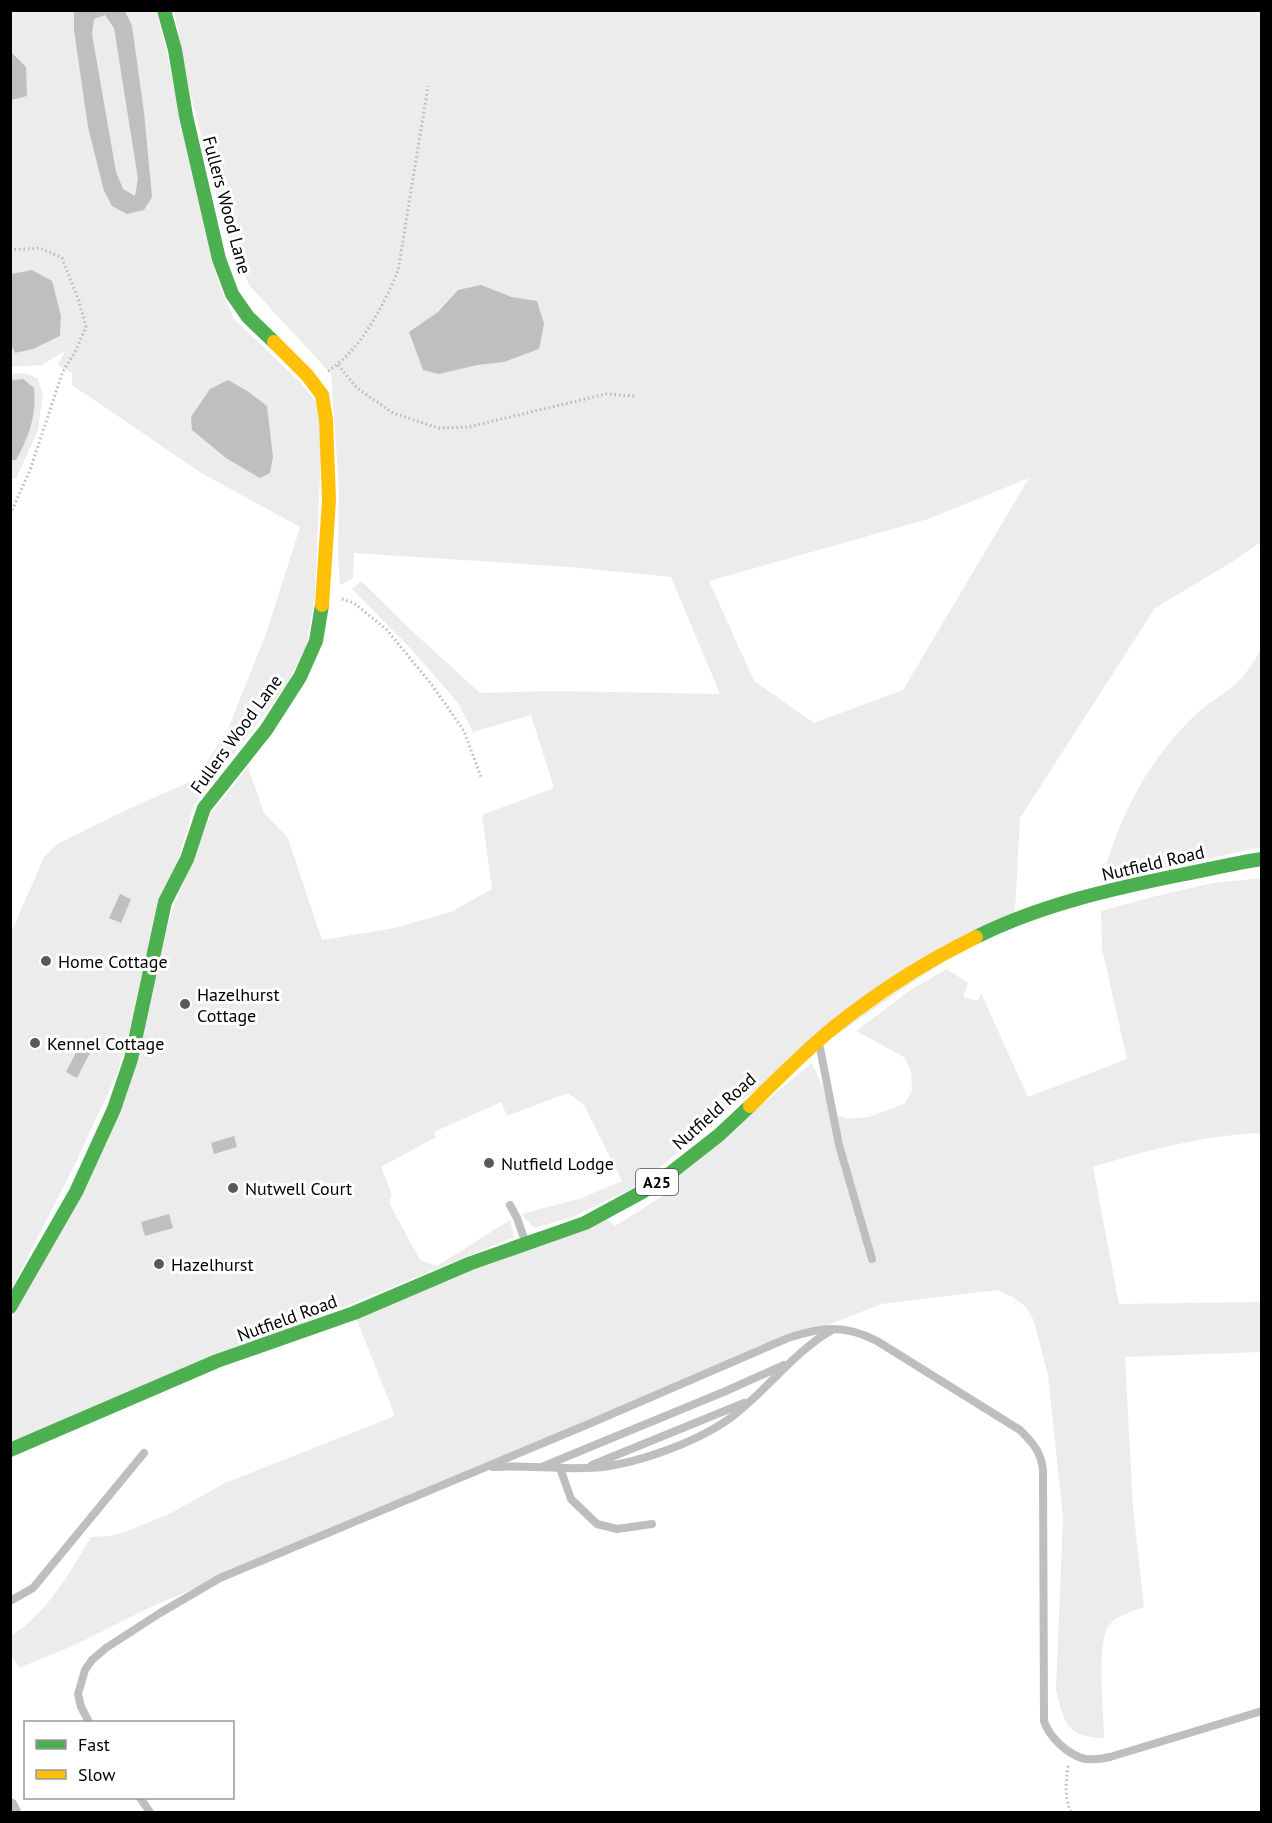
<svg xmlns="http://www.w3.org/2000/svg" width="1272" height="1823" font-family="'PT Sans',sans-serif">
<rect width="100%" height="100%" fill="#fff"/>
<g fill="#ececec" fill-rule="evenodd">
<path d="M11 11H157L218 283 234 319 301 383 318 405 321 450 315 597 306 646 287 685 194 805 117 1074 75 1164 11 1290V933L44 857 59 843 137 805 196 779 228 729 266 634 300 527 203 474 72 385V373L58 365 65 351 42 365 11 367 10 345 15 353 33 349 60 336 61 316 51 281 32 270 11 274ZM228 381 249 392 267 406 270 473 259 477 226 458Z"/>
<path d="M174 11H1261V542L1232 562 1155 608 1020 818 1015 912 736 1104 639 1185 573 1217 534 1228 521 1214 579 1199 622 1181 584 1105 568 1093 507 1116 501 1102 434 1132 436 1137 381 1167 392 1195 389 1203 420 1260 437 1266 510 1220 514 1237 11 1443V1319L75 1204 176 900 211 814 248 767 264 813 288 838 322 940 394 928 451 912 492 889 482 815 554 788 531 715 473 732 458 703 412 650 352 589 361 581 411 630 480 693 553 691 720 694 671 577 570 567 354 553 353 578 340 585 338 553 339 490 331 374 249 285 225 228 188 84ZM1029 478 903 690 814 723 754 681 709 581 928 519Z"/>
<polygon points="25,373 37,378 43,394 38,430 16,479 11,478 11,460 16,460 23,379 11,380 10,374"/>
<path d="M1261 650V847L1101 883C1118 819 1145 764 1193 717 1206 704 1223 695 1237 683 1246 674 1254 661 1261 650Z"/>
<path d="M1261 878V1133C1205 1135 1147 1150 1093 1167L1119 1304 1262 1302 1261 1352 1125 1357 1133 1508 1144 1607C1133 1611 1114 1616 1108 1627 1096 1647 1104 1713 1104 1738 1066 1737 1065 1724 1056 1690L1063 1518 1048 1375 1034 1321 1027 1308 1013 1297 997 1290 881 1304 707 1373 155 1605 77 1644 19 1668 11 1655V1636C48 1612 68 1575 91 1537L110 1536 128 1531 171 1513 225 1483 395 1416 354 1313 600 1213 615 1226 669 1192V1181L812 1063 835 1114 847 1119 869 1117 904 1104 912 1091 911 1071 904 1057 856 1031 912 989 947 969 968 983 963 997 978 1001 981 993 1028 1097 1127 1059 1102 949 1101 911 1156 896 1213 883Z"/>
</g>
<g fill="#bfbfbf" fill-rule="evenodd">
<path d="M74 11H125L132 26 144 112 152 197 144 210 127 214 112 206 104 191 88 127 74 30ZM105 15 114 28 138 179 135 196 123 189 116 172 92 34 94 19Z"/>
<polygon points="10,51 26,67 27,96 11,100"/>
<polygon points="32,270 52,281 61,316 60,336 33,349 15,353 11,345 11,274"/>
<polygon points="481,285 511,297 537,301 544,324 539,349 504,362 477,365 439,374 423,370 409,332 438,312 458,290"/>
<path d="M23 379 34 388C37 414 29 437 16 460H11V380Z"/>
<polygon points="228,380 249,392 267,406 273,457 270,473 260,478 226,458 192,430 191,417 210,389"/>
<polygon points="120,894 131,899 121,923 109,918"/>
<polygon points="81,1043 92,1049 77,1078 66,1072"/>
<polygon points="234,1136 237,1147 214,1154 211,1143"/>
<polygon points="169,1214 173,1228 145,1236 141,1222"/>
</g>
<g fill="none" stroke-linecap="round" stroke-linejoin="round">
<g stroke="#b9b9b9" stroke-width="3" stroke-dasharray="1.5 3" stroke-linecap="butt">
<polyline points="10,250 40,248 62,258 79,301 86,327 75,352 63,371 30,470 10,515"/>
<polyline points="338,365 357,388 393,413 438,428 468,427 606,394 636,396"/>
<path d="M328 371C361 350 383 306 398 271L428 86"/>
<polyline points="342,599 354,603 387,630 432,685 464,731 481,777"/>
<path d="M1068 1766C1066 1782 1064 1797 1071 1812"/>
</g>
<g stroke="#bebebe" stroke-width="8">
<polyline points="820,1048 839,1145 872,1259"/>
<polyline points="510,1205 517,1218 525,1241"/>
<polyline points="592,1465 744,1403"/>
<polyline points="544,1466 726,1391 784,1365"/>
<path d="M493 1467C523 1465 553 1469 584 1468 627 1468 693 1444 729 1419 766 1392 792 1353 832 1330"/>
<polyline points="560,1468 571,1499 597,1524 617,1529 652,1524"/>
<polyline points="10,1601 33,1588 144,1453"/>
<path d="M89 1722 81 1707 78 1694 85 1670 92 1660 106 1648 160 1613 220 1578 591 1423 788 1338C822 1327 844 1324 877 1341L1020 1430C1033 1443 1041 1452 1043 1470L1044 1721C1049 1737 1068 1755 1085 1759 1094 1760 1102 1759 1110 1757L1262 1711"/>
<polyline points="140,1798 150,1812"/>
</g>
<polyline stroke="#bebebe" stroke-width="16" points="10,1806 13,1812"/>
<g stroke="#4caf50" stroke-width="14">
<polyline points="164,10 175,50 186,116 219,259 232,294 248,317 274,342"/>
<path d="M976 937C1040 905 1111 889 1180 875 1207 870 1234 863 1262 859"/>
<polyline points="10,1307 76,1192 114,1109 131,1059 165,902 187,859 204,808 266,730 300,677 316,641 322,605"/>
<polyline points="10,1450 217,1361 354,1313 471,1263 585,1223 644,1191 668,1175 719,1135 750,1106"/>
</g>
<g stroke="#ffc107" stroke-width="14">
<polyline points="274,342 307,375 322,395 326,420 329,500 322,605"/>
<path d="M750 1106C775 1081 800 1056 827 1033 873 995 923 963 976 937"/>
</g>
</g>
<g fill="#595959" stroke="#fff" stroke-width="2">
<circle cx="46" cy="961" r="6"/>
<circle cx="185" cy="1004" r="6"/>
<circle cx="35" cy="1043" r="6"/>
<circle cx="489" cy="1163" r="6"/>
<circle cx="233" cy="1188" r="6"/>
<circle cx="159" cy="1264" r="6"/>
</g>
<g text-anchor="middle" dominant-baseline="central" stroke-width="6" stroke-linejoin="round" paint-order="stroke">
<rect fill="#fff" stroke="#4c4c4c" stroke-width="1.5" x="636" y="1169" width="42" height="26" rx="4.5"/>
<g font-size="16" font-weight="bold" fill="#000">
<text x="657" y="1182">A25</text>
</g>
<g font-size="18" fill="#000" stroke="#fff">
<text transform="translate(227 205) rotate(75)">Fullers Wood Lane</text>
<text transform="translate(236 734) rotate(-54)">Fullers Wood Lane</text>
<text transform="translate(1153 863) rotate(-13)">Nutfield Road</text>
<text transform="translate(714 1111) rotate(-42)">Nutfield Road</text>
<text transform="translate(287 1318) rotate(-20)">Nutfield Road</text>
</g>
<g font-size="18" fill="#000" stroke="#fff" text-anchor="start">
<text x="58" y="961">Home Cottage</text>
<text x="197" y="994">Hazelhurst<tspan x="197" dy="21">Cottage</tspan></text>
<text x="47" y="1043">Kennel Cottage</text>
<text x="501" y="1163">Nutfield Lodge</text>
<text x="245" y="1188">Nutwell Court</text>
<text x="171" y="1264">Hazelhurst</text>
</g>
</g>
<rect width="1272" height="1823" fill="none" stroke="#000000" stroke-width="24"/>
<rect x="24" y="1721" width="210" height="78" fill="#ffffff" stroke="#999999" stroke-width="1.5"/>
<rect x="36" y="1740" width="30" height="9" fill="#4caf50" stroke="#999999" stroke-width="1.5"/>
<text x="78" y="1751" font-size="18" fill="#000000">Fast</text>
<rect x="36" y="1770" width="30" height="9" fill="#ffc107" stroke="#999999" stroke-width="1.5"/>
<text x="78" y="1781" font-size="18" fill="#000000">Slow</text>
</svg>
